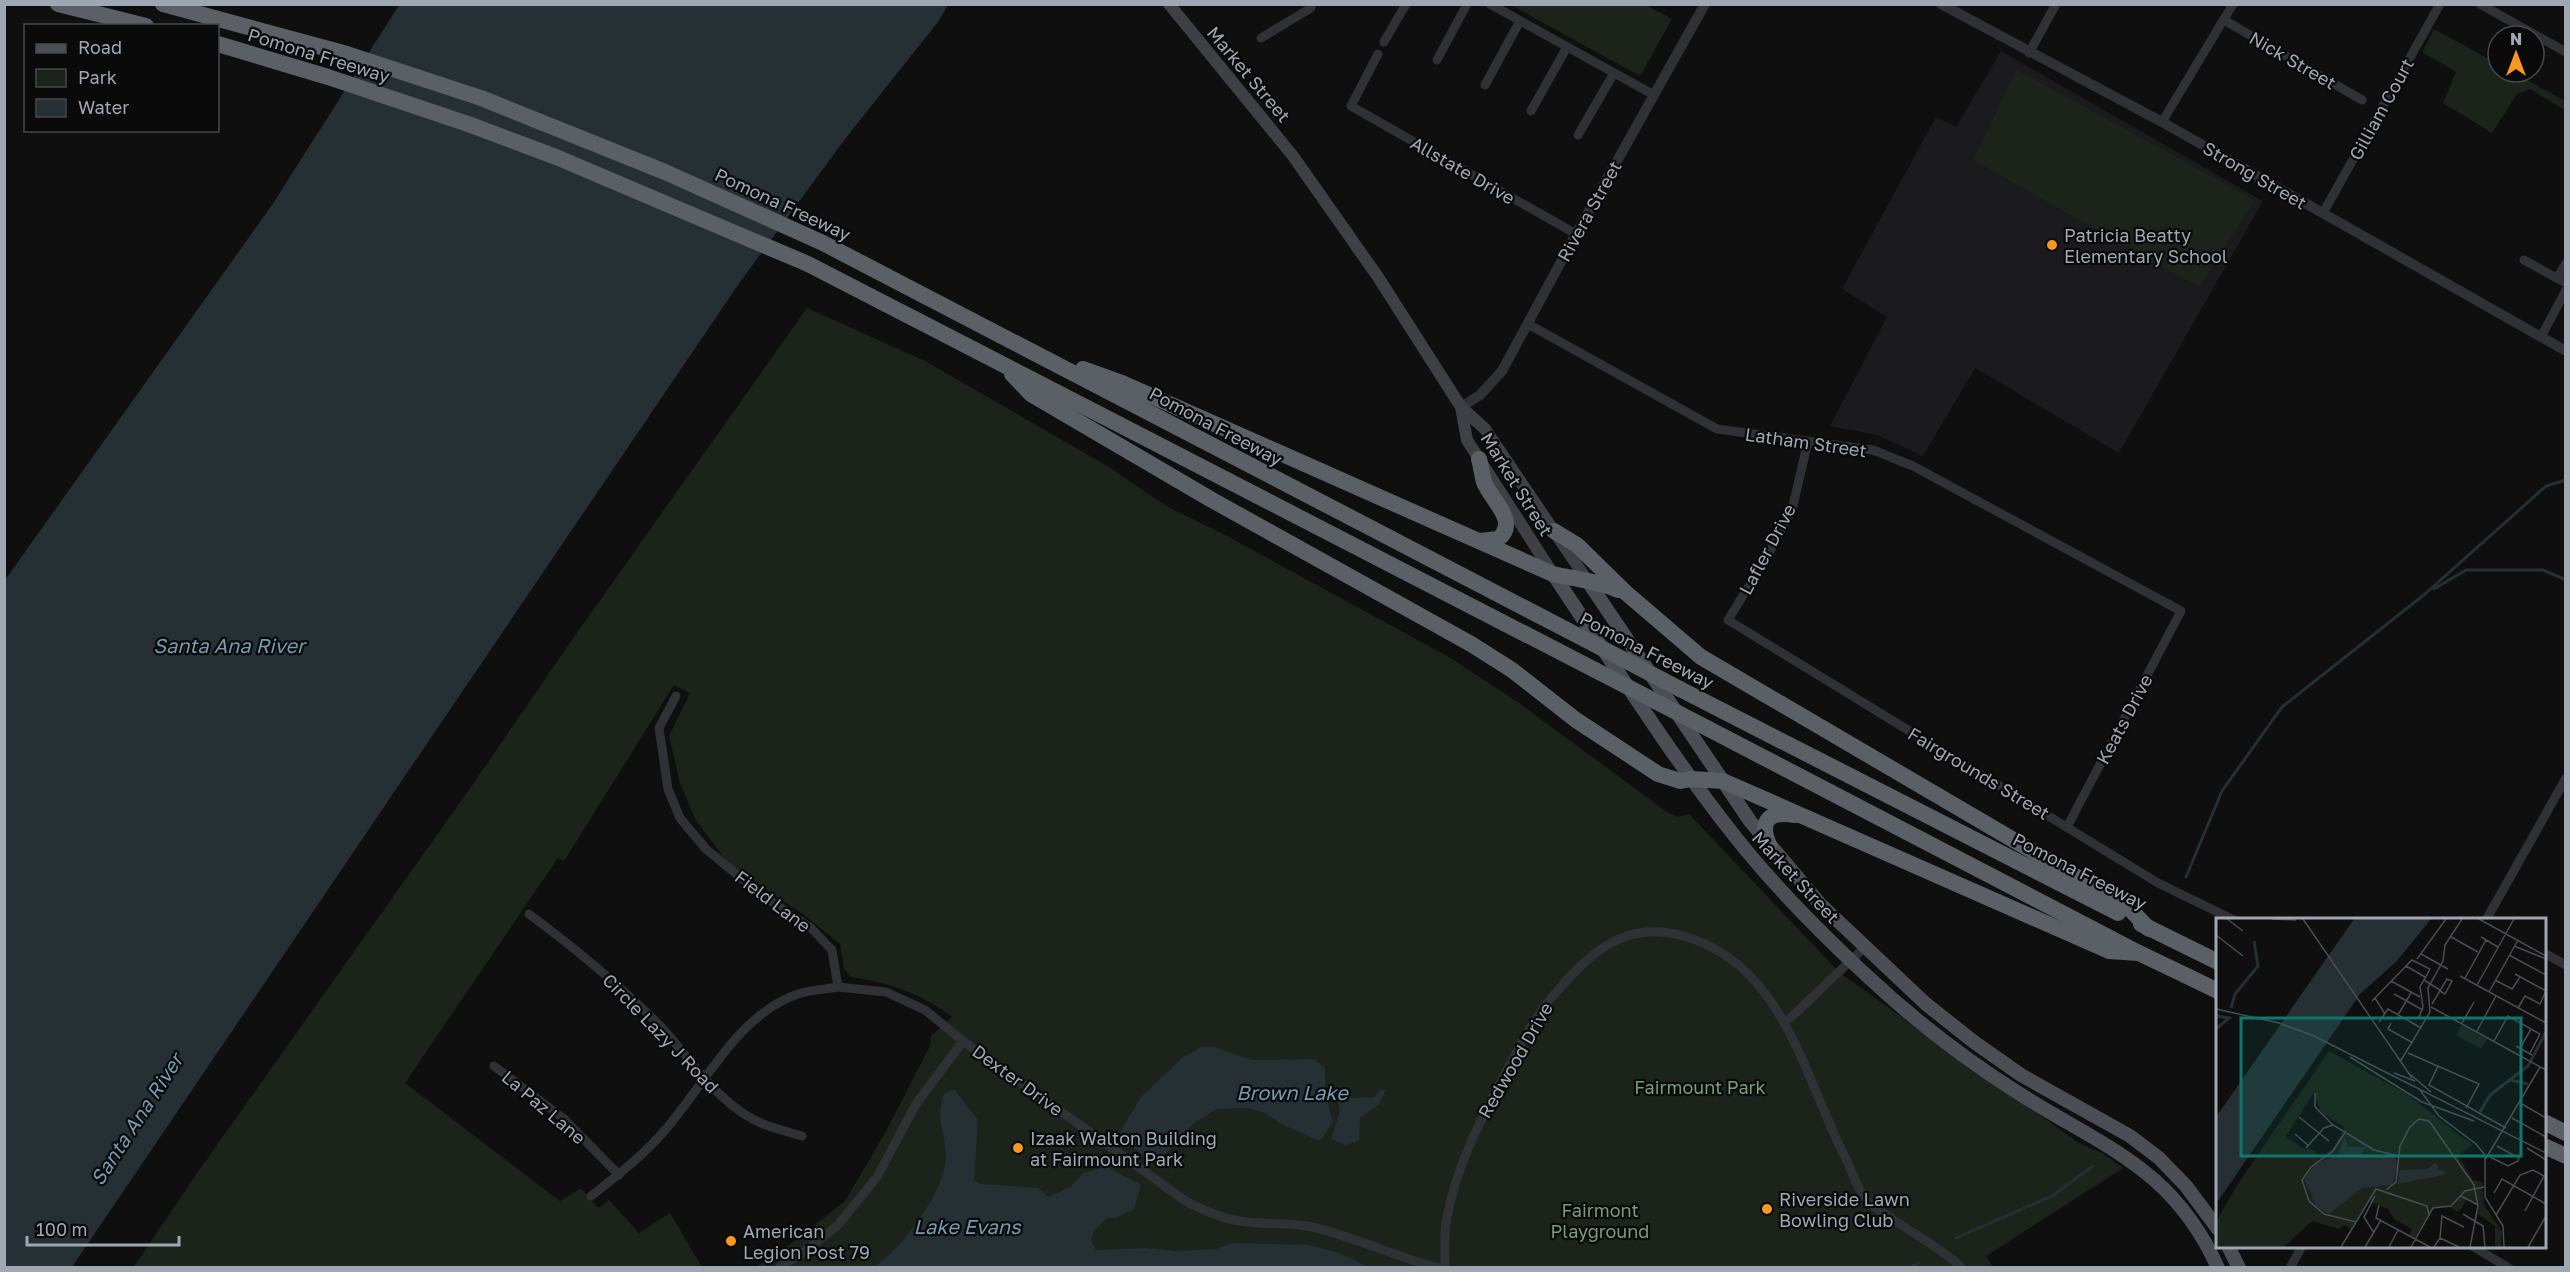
<svg xmlns="http://www.w3.org/2000/svg" width="2570" height="1272" font-family="'Golos Text',sans-serif">
<rect width="100%" height="100%" fill="#0f0f10"/>
<polygon fill="#1b1b1d" points="2001,51 2263,201 2119,453 1975,368 1923,456 1877,435 1830,426 1887,317 1842,289 1936,117 1956,127"/>
<g fill="#1b231b">
<polygon points="1511,5 1646,5 1672,19 1640,76"/>
<polygon points="2434,29 2498,64 2498,72 2513,72 2565,101 2565,110 2530,89 2517,94 2492,133 2443,103 2456,72 2422,52"/>
<polygon points="2017,70 2255,200 2199,287 1973,160"/>
<path d="M807 308 925 361 1109 467 1166 506 1227 536 1449 657 1519 703 1667 812 1678 817 1689 814 1840 973 2079 1143 2104 1154 2123 1168 1986 1256 1993 1267H755L780 1252 845 1201 884 1135 930 1046 931 1036 952 1017C922 994 888 982 850 977L844 969 840 944 804 915 728 863 695 819 680 783 669 736 690 693 674 685 564 861 558 858 405 1083 560 1201 581 1188 598 1208 609 1200 639 1233 670 1213 702 1267 133 1268 197 1173 471 787 574 637Z"/>
</g>
<g fill="#252f34">
<polygon points="399,5 948,5 938,22 845,139 740,282 72,1267 5,1268 5,580 272,205"/>
<polygon points="1201,1047 1214,1047 1252,1060 1314,1059 1325,1068 1325,1090 1333,1122 1320,1141 1281,1124 1265,1113 1249,1108 1217,1109 1194,1123 1156,1165 1118,1136 1140,1098 1183,1057"/>
<path d="M954 1089 978 1120 974 1180 981 1184 1038 1188 1048 1197 1070 1187 1084 1173 1106 1166 1141 1185 1134 1209 1116 1218H1107L1094 1231 1091 1241 1096 1250 1146 1248 1176 1251 1216 1249 1231 1243 1309 1245 1342 1254 1368 1267H874C902 1249 948 1188 946 1153 944 1128 935 1121 944 1094Z"/>
<polygon points="1338,1090 1347,1093 1352,1098 1374,1097 1380,1090 1386,1090 1379,1104 1360,1118 1359,1141 1346,1145 1331,1139 1340,1110 1336,1097"/>
</g>
<g fill="none" stroke-linecap="round" stroke-linejoin="round">
<g stroke="#252f34" stroke-width="3">
<polyline points="2434,589 2466,570 2543,570 2566,580"/>
<polyline points="2186,877 2222,791 2282,707 2425,594 2546,486 2566,480"/>
<polyline points="1956,1238 2052,1196 2093,1166"/>
<polyline points="1908,1268 1919,1263"/>
</g>
<g stroke="#303135" stroke-width="9">
<polyline points="1490,4 1654,95"/>
<polyline points="2480,4 2566,52"/>
<polyline points="2224,20 2362,100"/>
<polyline points="1261,38 1311,8 1311,4"/>
<polyline points="1384,42 1406,4"/>
<polyline points="2029,53 2056,4"/>
<polyline points="1378,54 1351,106 1576,234"/>
<polyline points="1437,60 1467,4"/>
<polyline points="1485,85 1520,21"/>
<polyline points="1531,111 1567,47"/>
<polyline points="2162,122 2233,4"/>
<polyline points="1578,135 1614,73"/>
<polyline points="2323,213 2440,4"/>
<polyline points="2524,260 2566,283"/>
<polyline points="2557,278 2566,263"/>
<polyline points="1528,324 1717,429 1873,450 1913,466 2181,611 2067,827"/>
<polyline points="2541,337 2566,290"/>
<polyline points="1808,441 1792,510 1765,560 1728,620 2158,883 2234,920"/>
<path d="M676 696 659 728 668 789 680 818 706 849 763 896 811 928 832 950 838 987 886 992 925 1010 963 1041 1187 1202C1204 1210 1220 1218 1239 1221 1263 1225 1288 1222 1312 1227 1355 1237 1396 1257 1439 1268"/>
<path d="M529 914C576 949 620 985 661 1027 692 1060 719 1106 763 1124 776 1129 789 1132 802 1136"/>
<polyline points="2486,920 2566,778"/>
<polyline points="2544,953 2566,965"/>
<polyline points="1786,1022 1865,947"/>
<polyline points="494,1066 563,1118 619,1175"/>
<path d="M591 1196C617 1176 645 1154 666 1129 706 1083 739 1012 801 993 813 990 826 989 838 987"/>
<polyline points="2472,1246 2509,1268"/>
<polyline points="779,1268 808,1249 838,1225 877,1177 916,1104 963,1041"/>
<path d="M1445 1268C1445 1253 1444 1237 1446 1222 1456 1166 1480 1121 1506 1072 1519 1047 1533 1020 1551 998 1587 957 1620 920 1680 935 1784 962 1803 1076 1846 1159 1852 1171 1857 1189 1866 1199 1870 1205 1878 1209 1884 1213 1909 1232 1939 1246 1962 1268"/>
<polyline points="2290,1268 2302,1246"/>
</g>
<g stroke="#303135" stroke-width="10">
<polyline points="1941,4 2162,122 2566,351"/>
<polyline points="1461,407 1480,395 1502,371 1576,234 1705,4"/>
</g>
<g stroke="#3e4045" stroke-width="12">
<polyline points="1169,4 1293,156 1378,277 1461,407 1485,429 1589,583"/>
<polyline points="1461,407 1467,440 1553,574"/>
</g>
<g stroke="#4b4e54" stroke-width="14">
<path d="M1553 574C1613 663 1670 755 1737 839 1776 888 1820 932 1865 974 1913 1019 1964 1059 2020 1094 2105 1148 2173 1168 2218 1268"/>
<polyline points="1589,583 1750,821 1820,904 1926,1004 1974,1042 2021,1075 2130,1136 2159,1158 2186,1186 2218,1229"/>
<polyline points="2228,1246 2239,1268"/>
</g>
<g stroke="#5b6066" stroke-width="16">
<polyline points="58,4 146,26"/>
<polyline points="163,4 347,54 481,98 665,172 823,243 1567,630"/>
<polyline points="218,44 328,77 471,125 556,157 808,264 1595,670"/>
<path d="M1083 369 1122 383 1553 574C1575 579 1598 581 1618 590"/>
<polyline points="1012,374 1031,394 1212,500 1471,644 1512,670 1576,720 1658,774 1680,781 1691,779 1723,781 2109,951 2139,953"/>
<path d="M1479 459C1481 466 1482 475 1484 482 1491 500 1520 522 1498 539L1480 541"/>
<polyline points="1554,531 1577,545 1625,592 1701,657 2128,907 2149,929"/>
<polyline points="1680,689 2118,913"/>
<polyline points="1707,728 2139,953 2218,991"/>
<path d="M1769 845C1759 820 1769 811 1795 815"/>
<polyline points="2141,924 2218,962"/>
<polyline points="2544,1122 2566,1133"/>
<polyline points="2544,1146 2566,1156"/>
</g>
<g stroke="#5b6066" stroke-width="16">
<polyline points="1567,630 1680,689"/>
<polyline points="1595,670 1707,728"/>
</g>
</g>
<g fill="#f9971e" stroke="#0a0a0b" stroke-width="2">
<circle cx="2052" cy="245" r="6"/>
<circle cx="1018" cy="1148" r="6"/>
<circle cx="1767" cy="1209" r="6"/>
<circle cx="731" cy="1241" r="6"/>
</g>
<g text-anchor="middle" dominant-baseline="central" stroke-width="4.5" stroke-linejoin="round" paint-order="stroke">
<g font-size="18" fill="#9fa7b2" stroke="#0a0a0b">
<text transform="translate(319 55) rotate(17)">Pomona Freeway</text>
<text transform="translate(2293 60) rotate(30)">Nick Street</text>
<text transform="translate(1249 74) rotate(50)">Market Street</text>
<text transform="translate(2381 109) rotate(-61)">Gilliam Court</text>
<text transform="translate(1463 170) rotate(30)">Allstate Drive</text>
<text transform="translate(2255 175) rotate(30)">Strong Street</text>
<text transform="translate(783 204) rotate(25)">Pomona Freeway</text>
<text transform="translate(1589 211) rotate(-61)">Rivera Street</text>
<text transform="translate(1216 426) rotate(28)">Pomona Freeway</text>
<text transform="translate(1806 442) rotate(8)">Latham Street</text>
<text transform="translate(1517 484) rotate(58)">Market Street</text>
<text transform="translate(1767 549) rotate(-62)">Lafler Drive</text>
<text transform="translate(1647 650) rotate(27)">Pomona Freeway</text>
<text transform="translate(2124 719) rotate(-62)">Keats Drive</text>
<text transform="translate(1979 773) rotate(31)">Fairgrounds Street</text>
<text transform="translate(2080 871) rotate(27)">Pomona Freeway</text>
<text transform="translate(1796 877) rotate(47)">Market Street</text>
<text transform="translate(773 901) rotate(37)">Field Lane</text>
<text transform="translate(661 1033) rotate(46)">Circle Lazy J Road</text>
<text transform="translate(1515 1060) rotate(-60)">Redwood Drive</text>
<text transform="translate(1018 1080) rotate(36)">Dexter Drive</text>
<text transform="translate(544 1107) rotate(40)">La Paz Lane</text>
</g>
<g font-size="18" fill="#9fa7b2" stroke="#0a0a0b" text-anchor="start">
<text x="2064" y="235">Patricia Beatty<tspan x="2064" dy="21">Elementary School</tspan></text>
<text x="1030" y="1138">Izaak Walton Building<tspan x="1030" dy="21">at Fairmount Park</tspan></text>
<text x="1779" y="1199">Riverside Lawn<tspan x="1779" dy="21">Bowling Club</tspan></text>
<text x="743" y="1231">American<tspan x="743" dy="21">Legion Post 79</tspan></text>
</g>
<g font-size="18" fill="#779e75" stroke="#0a0a0b">
<text x="1700" y="1087">Fairmount Park</text>
<text x="1600" y="1210">Fairmont<tspan x="1600" dy="21">Playground</tspan></text>
</g>
<g font-size="20" font-style="italic" fill="#739aaf" stroke="#0a0a0b">
<text x="229" y="645">Santa Ana River</text>
<text x="1292" y="1092">Brown Lake</text>
<text transform="translate(136 1119) rotate(-57)">Santa Ana River</text>
<text x="967" y="1226">Lake Evans</text>
</g>
</g>
<g transform="translate(2216 918)">
<rect width="330" height="330" fill="#0f0f10"/>
<path d="M245 107 271 121 265 131 240 117ZM113 133 191 176 256 227 242 237 257 262 266 264 268 287 286 314 285 329H279V308L262 296 263 289 250 282 243 294 231 288 218 290 199 320 193 317 196 311 178 301 172 291 152 283 135 311 129 307 123 311 96 303 68 329H0V304L21 267ZM98 174 105 194 129 210 117 230 104 240 98 232 86 230 70 218Z" fill="#1b231b" fill-rule="evenodd"/>
<path d="M138 1H215L180 44 144 76 0 286V199ZM129 218 132 229H150L145 236 179 239 181 250 176 267 146 270 113 296 100 288 88 261 100 245 122 237ZM220 244 223 251 230 254 228 257 182 266 183 252 211 251Z" fill="#252f34"/>
<path fill="none" stroke="#252f34" stroke-width="3" d="M15 90 19 76 42 48 38 23M0 98 13 100 0 111M294 162 312 166M264 194 274 177 312 148 330 114"/>
<path fill="none" stroke="#494c51" stroke-width="1.5" d="M11 1 27 13M56 1 80 2M87 1 196 160M263 1 330 38M0 17 27 38M235 19 262 34M265 19 282 29M298 28 330 41M205 36 232 51M293 37 330 57M201 41 230 1M190 48 209 59M299 56 330 73M244 58 330 105M249 60 270 22M208 62 224 72M279 62 296 71 304 59M175 63 204 79M261 67 298 1M273 74 302 22M178 76 207 92M159 80 169 96M156 83 196 42 214 51 204 69 207 89 203 99M216 86 231 61 236 63 229 76 224 73M215 89 330 152M302 90 309 78 324 86 330 73M0 91 63 105 98 118 330 235M182 97 195 75M163 104 172 91 205 110M175 105 172 111 197 125M246 105 258 84M261 113 280 78M278 123 292 98 324 116 314 135M300 128 316 137M304 130 315 111M192 135 263 166 250 190M134 139 206 184 258 203M184 144 214 94 212 70 227 43 229 27 246 1M222 148 213 167 290 210M178 155 199 163M195 157 215 174M204 172 223 198 260 226 269 237V279L287 308 288 329M99 175V189L117 207 158 232 183 238M304 185 330 200M83 199 113 223M296 200 330 219M130 213 117 233 95 249 86 262 93 283 108 296 140 304M79 216 93 228M90 230 108 210 117 207M311 230 330 242M274 239 292 248 302 243 303 240 281 228M269 242 324 149M170 272 180 264 184 228 194 209 203 201 213 203 258 267 262 288 254 329M278 275 286 261 330 286M245 278 262 287M163 287 160 300 214 329M247 296 267 308 269 329M280 297 304 257 317 252 328 258 309 293M158 315 148 299 159 278M224 320 243 329M125 329 160 271 211 288 213 297M149 329 165 302M173 329 182 312M195 329 217 290 235 288 249 273 268 269M218 329 224 320 226 298 248 309M312 329 330 298"/>
<path fill="#0f766e" fill-opacity="0.15" stroke="#0f766e" stroke-width="3" d="M25 100H305V238H25Z"/>
<rect width="330" height="330" fill="none" stroke="#9fa7b2" stroke-width="3"/>
</g>
<rect width="2570" height="1272" fill="none" stroke="#9fa7b2" stroke-width="12"/>
<rect x="24" y="24" width="195" height="108" fill="#0a0a0b" stroke="#46494e" stroke-width="1.5"/>
<rect x="36" y="44" width="30" height="9" fill="#4b4e54" stroke="#46494e" stroke-width="1.5"/>
<text x="78" y="54" font-size="18" fill="#9fa7b2">Road</text>
<rect x="36" y="69" width="30" height="18" fill="#1b231b" stroke="#46494e" stroke-width="1.5"/>
<text x="78" y="84" font-size="18" fill="#9fa7b2">Park</text>
<rect x="36" y="99" width="30" height="18" fill="#252f34" stroke="#46494e" stroke-width="1.5"/>
<text x="78" y="114" font-size="18" fill="#9fa7b2">Water</text>
<g transform="translate(2516 54)"><circle r="28" fill="#0a0a0b" stroke="#46494e" stroke-width="1.5"/>
<path d="M0-4.5L10 22L0 15L-10 22Z" fill="#f9971e"/>
<text y="-9" font-size="16" font-weight="bold" text-anchor="middle" fill="#9fa7b2">N</text>
</g>
<path d="M27 1236v9h152v-9" fill="none" stroke="#9fa7b2" stroke-width="3"/>
<text x="36" y="1236" font-size="18" fill="#9fa7b2" stroke="#0a0a0b" stroke-width="4.5" paint-order="stroke">100 m</text>
</svg>
